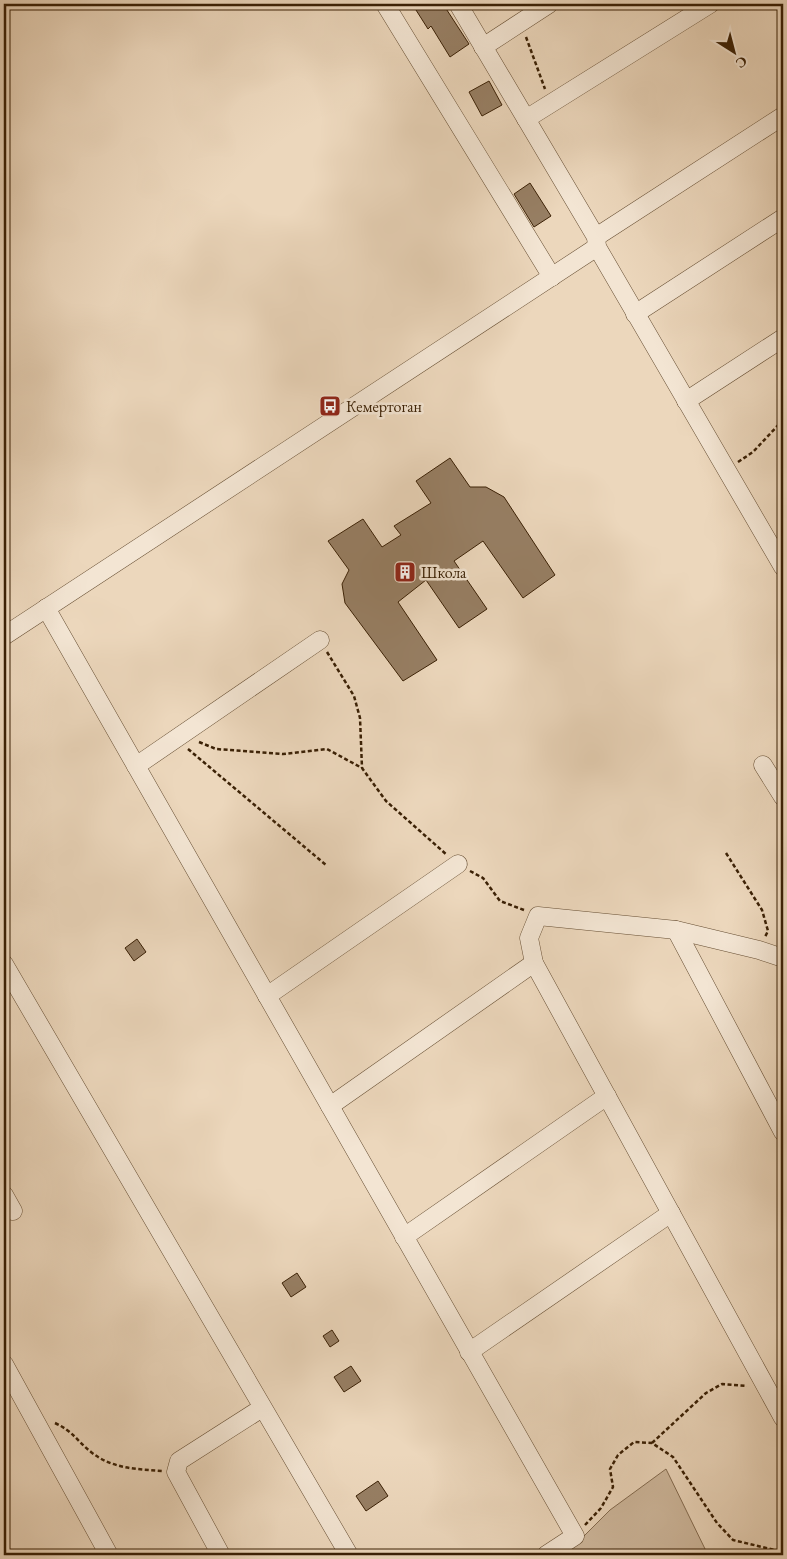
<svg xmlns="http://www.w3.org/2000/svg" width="787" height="1559" font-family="'EB Garamond',serif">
<rect width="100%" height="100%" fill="#ecd7bc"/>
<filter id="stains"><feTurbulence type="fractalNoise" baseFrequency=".004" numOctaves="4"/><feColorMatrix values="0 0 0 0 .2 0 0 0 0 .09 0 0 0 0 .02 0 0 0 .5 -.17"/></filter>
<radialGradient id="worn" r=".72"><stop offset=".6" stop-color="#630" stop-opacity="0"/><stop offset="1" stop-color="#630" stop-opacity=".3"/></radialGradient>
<polygon fill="#ceb89d" stroke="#846c51" points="666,1469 708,1555 557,1555 582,1538 610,1510"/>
<g fill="#977f64" stroke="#3a2005">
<polygon points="425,4 443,4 469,44 450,57 431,26 428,29 416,10"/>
<polygon points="489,81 502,105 482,116 469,92"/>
<polygon points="530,183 551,216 534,227 514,194"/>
<polygon points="450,458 470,487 486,487 504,497 555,575 523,598 483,541 454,561 487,609 459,628 426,580 398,602 437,660 403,681 345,603 342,584 349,570 328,541 363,519 382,547 401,535 394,526 431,503 416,481"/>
<polygon points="137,939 146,952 134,961 125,948"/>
<polygon points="297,1273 306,1287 291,1297 282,1283"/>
<polygon points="332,1330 339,1341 330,1347 323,1336"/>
<polygon points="351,1366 361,1381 344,1392 334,1377"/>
<polygon points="378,1481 388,1496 366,1511 356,1496"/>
</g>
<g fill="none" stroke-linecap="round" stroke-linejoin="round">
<g stroke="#664e33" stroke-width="19">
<g id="minor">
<polyline points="385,4 552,277"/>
<polyline points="458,4 596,237 597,247 783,567"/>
<polyline points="483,47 549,4"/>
<polyline points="526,119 710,4"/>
<polyline points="596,237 783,116"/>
<polyline points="635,314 783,218"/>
<polyline points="686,401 783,338"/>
<polyline points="46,608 575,1536 546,1555"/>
<polyline points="4,636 597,247"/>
<polyline points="763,765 783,797"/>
<polyline points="136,766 320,640"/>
<polyline points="676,930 783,1132"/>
<polyline points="783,958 759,950 676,930 538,916 529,938 534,963 783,1418"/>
<polyline points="4,964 349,1555"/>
<polyline points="267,996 458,864"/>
<polyline points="330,1106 534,963"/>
<polyline points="4,1195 13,1211"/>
<polyline points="404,1237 607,1096"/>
<polyline points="469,1352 671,1213"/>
<polyline points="4,1364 109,1555"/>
<polyline points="221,1555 176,1472 179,1461 262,1408"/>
</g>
</g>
<g stroke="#3a2005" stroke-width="2.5" stroke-dasharray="4 2.5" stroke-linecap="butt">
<polyline points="526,37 545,89"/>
<polyline points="738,462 753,452 783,420"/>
<polyline points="327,652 354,696 360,718 362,768"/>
<polyline points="199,742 216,749 283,754 327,749 362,768 386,801 447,855"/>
<polyline points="188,749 326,865"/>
<polyline points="726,853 762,910 768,931 765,937"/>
<polyline points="470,871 483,878 500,901 524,910"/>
<path d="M55 1423C74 1432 77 1441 91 1452 112 1469 137 1469 162 1471"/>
<polyline points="652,1443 706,1393 722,1384 747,1386"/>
<polyline points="585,1525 601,1508 613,1487 610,1469 618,1455 634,1442 652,1443 673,1457 717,1523 733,1540 783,1552"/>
</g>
<use href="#minor" stroke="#f3e5d3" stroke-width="18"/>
</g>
<defs>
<g id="bus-square" transform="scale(1.125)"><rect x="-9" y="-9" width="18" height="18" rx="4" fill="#8f2418" stroke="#f3e5d3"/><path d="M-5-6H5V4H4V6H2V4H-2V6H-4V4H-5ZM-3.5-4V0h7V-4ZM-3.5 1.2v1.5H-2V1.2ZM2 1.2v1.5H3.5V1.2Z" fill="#fff"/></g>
<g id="building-square" transform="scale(1.125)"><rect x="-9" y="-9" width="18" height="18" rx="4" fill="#8f2418" stroke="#f3e5d3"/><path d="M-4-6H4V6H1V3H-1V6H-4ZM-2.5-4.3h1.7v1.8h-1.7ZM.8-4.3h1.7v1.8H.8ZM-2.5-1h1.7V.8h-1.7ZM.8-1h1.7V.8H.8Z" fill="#fff"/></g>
</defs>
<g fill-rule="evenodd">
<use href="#bus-square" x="330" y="406"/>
<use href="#building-square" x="405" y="572"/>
</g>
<g text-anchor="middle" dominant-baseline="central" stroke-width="5" stroke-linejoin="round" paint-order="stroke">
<g font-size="16" fill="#3a2005" stroke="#f3e5d3" text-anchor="start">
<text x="346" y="406">Кемертоган</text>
<text x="421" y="572">Школа</text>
</g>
</g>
<rect width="787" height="1559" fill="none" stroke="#ecd7bc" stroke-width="20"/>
<rect x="5" y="5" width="777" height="1549" fill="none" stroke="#3a2005" stroke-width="2.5"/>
<rect x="10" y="10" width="767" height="1539" fill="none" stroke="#3a2005"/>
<g transform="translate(734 52) rotate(144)" stroke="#f3e5d3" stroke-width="4" paint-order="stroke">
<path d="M0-4L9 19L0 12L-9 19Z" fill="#3a2005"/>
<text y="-8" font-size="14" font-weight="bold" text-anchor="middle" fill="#3a2005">С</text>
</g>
<rect width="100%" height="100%" filter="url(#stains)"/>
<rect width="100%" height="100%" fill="url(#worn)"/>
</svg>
